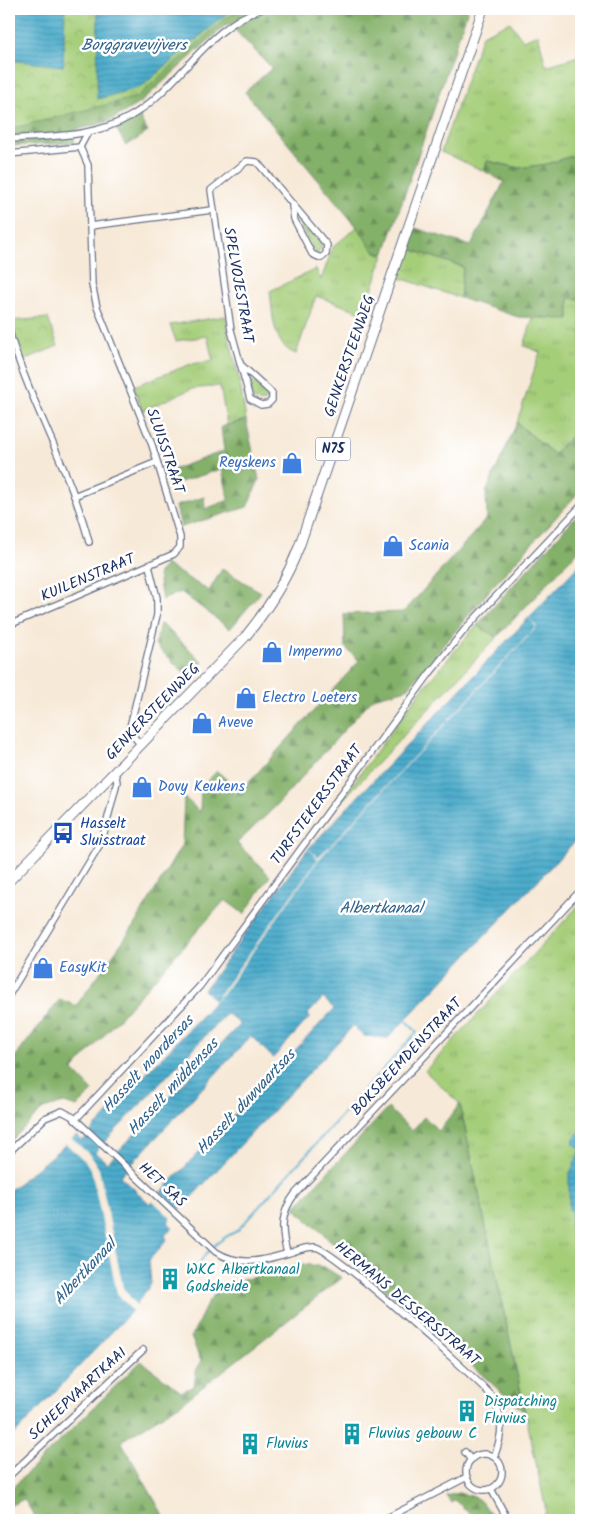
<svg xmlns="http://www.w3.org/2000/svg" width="590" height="1529" font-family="Kalam,sans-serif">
<defs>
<pattern id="grass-tufts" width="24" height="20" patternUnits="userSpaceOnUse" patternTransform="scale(1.25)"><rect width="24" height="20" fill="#a5ce79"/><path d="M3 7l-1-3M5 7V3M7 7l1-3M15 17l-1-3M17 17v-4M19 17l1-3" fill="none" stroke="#8db16b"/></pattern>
<pattern id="forest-firs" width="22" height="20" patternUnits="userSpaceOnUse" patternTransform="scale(1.25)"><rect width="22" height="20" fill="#84b169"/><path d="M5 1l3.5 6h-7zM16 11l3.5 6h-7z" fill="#6b905a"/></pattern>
<pattern id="park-crowns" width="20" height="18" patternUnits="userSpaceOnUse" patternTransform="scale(1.25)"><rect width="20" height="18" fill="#a5ce79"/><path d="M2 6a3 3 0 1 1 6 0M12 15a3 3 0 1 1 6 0" fill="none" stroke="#8db16b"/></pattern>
<pattern id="water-rules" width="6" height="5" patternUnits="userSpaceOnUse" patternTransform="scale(1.25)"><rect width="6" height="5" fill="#4caccb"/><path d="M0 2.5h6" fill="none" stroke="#3e8ca8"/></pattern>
</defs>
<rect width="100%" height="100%" fill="#fff"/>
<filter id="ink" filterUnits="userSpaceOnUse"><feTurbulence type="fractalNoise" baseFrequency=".02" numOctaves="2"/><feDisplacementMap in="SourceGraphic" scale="10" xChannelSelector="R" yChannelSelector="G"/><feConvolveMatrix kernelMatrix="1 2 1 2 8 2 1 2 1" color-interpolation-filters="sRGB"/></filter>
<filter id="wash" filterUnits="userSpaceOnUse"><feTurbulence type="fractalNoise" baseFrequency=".0096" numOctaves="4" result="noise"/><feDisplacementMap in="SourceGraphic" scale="20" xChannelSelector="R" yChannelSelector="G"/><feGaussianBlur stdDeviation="1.12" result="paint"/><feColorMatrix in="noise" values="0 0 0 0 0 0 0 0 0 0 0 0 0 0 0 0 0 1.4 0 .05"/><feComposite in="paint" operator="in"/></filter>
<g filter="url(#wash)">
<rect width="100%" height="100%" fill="#f7e9d7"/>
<g fill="url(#grass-tufts)" stroke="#607e6c">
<polygon points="510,22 523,40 538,34 546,66 579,56 581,153 547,164 520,168 488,161 484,171 441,152 482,35"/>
<polygon points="299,217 323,244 318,253 314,252 297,219"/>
<path d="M357 227 374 251 384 255 364 313 316 296 296 354C272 346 273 313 270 291L316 269 321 280 333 247Z"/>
<polygon points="407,248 463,267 460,298 397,277"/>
<polygon points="569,298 581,299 581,426 554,454 517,423 540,352 524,346 533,317 569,319"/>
<polygon points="226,316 228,333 239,378 246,420 227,425 220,386 191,389 142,411 134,386 191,364 213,361 207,336 176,341 170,325"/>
<polygon points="249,378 267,393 269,396 267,400 261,402 252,398"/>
<polygon points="477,625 497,637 335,808 423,688"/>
<polygon points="581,903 581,1520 543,1520 546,1510 460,1104 425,1071"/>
</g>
<g fill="url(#forest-firs)" stroke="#507064">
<polygon points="236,9 468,9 384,255 374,251 357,227 245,92 272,68 228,23 141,102 108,122 75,130 74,143 9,146 9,60"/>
<polygon points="138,115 148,132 126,146 116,128"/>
<polygon points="581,153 581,165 579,166 581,178 581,299 569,298 569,319 518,317 460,298 463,267 407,248 415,228 471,246 504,182 484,171 487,161 520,168 547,164"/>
<polygon points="246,420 259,480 247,507 181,527 176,506 204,497 205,509 229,500 222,469 170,485 166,472 224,451 221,427"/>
<polygon points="517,423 554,454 581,426 581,490 494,585 407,689 373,698 275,807 237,843 270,876 244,914 225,900 73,1070 93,1091 77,1107 64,1103 43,1109 9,1143 9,1065 60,999 76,1006 133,927 182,845 184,797 200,812 201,787 217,771 240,792 359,661 345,647 344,614 404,612 487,518 486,492"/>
<polygon points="581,511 581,548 497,637 477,625"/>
<polygon points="165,564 209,591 222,569 261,592 230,629 181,592 162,600 158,575"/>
<polygon points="160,624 164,626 203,662 189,677 155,645"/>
<polygon points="460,1104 525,1413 294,1208 388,1108 412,1131 424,1117 439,1131"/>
<polygon points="302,1264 324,1267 342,1278 182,1403 121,1441 166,1520 37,1520 24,1499 9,1506 9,1491 141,1361 181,1392 194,1386 197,1367 201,1361 191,1337 209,1300 224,1285"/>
<path d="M458 1493C480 1496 482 1502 495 1520H476L455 1500 451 1503 446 1496Z"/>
</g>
<g fill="url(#park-crowns)" stroke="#607e6c">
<polygon points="9,9 245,9 227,17 137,97 9,129"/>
<polygon points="48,318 58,346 24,360 10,321"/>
</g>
<g fill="url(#water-rules)" stroke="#346e94" fill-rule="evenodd">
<polygon points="9,9 65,9 63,66 9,60"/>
<polygon points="98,9 236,9 227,13 141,87 97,99"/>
<path d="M581 563V835L388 1038 364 1036 353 1026 168 1222 173 1228 165 1235 167 1240 149 1260 151 1284 129 1314 9 1440V1191L77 1135 82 1141 205 1012 215 1001 204 990 307 850ZM323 998 334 1009 150 1204 120 1176 251 1036 273 1058 310 1017 308 1014ZM227 1013 240 1024 107 1163 95 1152Z"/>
<path d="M581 1132V1210L576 1214 581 1224V1264C574 1245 568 1233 572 1213L569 1210V1175L581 1149 574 1145C572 1138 576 1135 581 1132Z"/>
</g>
<g fill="#f7e9d7">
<polygon points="527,616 537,627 319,859 226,989 214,1002 318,859 307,848 318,857 330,846 536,627"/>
<polygon points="70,1137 91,1156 99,1169 123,1288 137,1306 133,1312 117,1293 92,1173 86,1162 64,1142"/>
<polygon points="158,1191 181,1212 173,1220 151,1199"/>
</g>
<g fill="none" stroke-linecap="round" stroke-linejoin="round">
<path stroke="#4caccb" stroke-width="2" d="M187 1273 194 1271C205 1253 217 1240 237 1231L417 1032 405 1020"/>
</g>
</g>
<g filter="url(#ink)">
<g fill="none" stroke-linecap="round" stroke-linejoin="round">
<g stroke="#687088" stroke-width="8">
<g id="minor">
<path d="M9 139C51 136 93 138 131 116 180 87 207 26 262 9"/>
<polyline points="9,154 80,147 87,134"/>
<polyline points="90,226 212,210"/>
<path d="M9 331C30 403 70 469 89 542"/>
<polyline points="240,364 272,393 272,400 268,404 261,405 250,399 231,330 211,190 247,161 257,162 327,245 326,254 321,258 312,254 294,219 292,206"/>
<polyline points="74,496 157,462"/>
<polyline points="9,625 174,554 180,547 180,537 152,445 97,307 92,285 88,165 80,147"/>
<polyline points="141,745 129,731 157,615 157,598 149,566"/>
<polyline points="9,995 102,841 117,782 115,772"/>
<polyline points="75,1120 200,986 430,673 466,628 581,506"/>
<path d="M9 1152 45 1118 62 1111 73 1117 216 1252C242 1268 265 1260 292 1252 300 1249 307 1247 315 1247 333 1249 473 1375 492 1396 504 1417 503 1435 494 1457"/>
<path d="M287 1253C281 1231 280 1213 295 1194L581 890"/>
<polyline points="465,1452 471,1460"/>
<circle cx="484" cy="1472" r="18"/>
<polyline points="9,1476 143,1350"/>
<polyline points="491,1489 508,1520"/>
<polyline points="383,1520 467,1477"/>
</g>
</g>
<g stroke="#687088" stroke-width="11">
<path id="primary" d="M9 881 245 637C268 609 286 581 299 547L483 9"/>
</g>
<use href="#minor" stroke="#fff" stroke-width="5.5"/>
<use href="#primary" stroke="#fff" stroke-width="9"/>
</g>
</g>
<defs>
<g id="shop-bare" transform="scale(1.725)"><path d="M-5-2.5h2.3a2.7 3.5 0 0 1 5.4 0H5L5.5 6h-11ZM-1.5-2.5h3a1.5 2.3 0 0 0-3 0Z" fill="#3f7fe0" stroke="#fff" stroke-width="2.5" paint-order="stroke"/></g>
<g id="bus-bare" transform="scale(1.725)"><path d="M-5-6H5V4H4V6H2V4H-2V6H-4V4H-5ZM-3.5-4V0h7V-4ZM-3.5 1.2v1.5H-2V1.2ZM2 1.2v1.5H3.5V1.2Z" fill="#1a4fb4" stroke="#fff" stroke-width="2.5" paint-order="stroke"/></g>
<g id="building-bare" transform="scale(1.725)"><path d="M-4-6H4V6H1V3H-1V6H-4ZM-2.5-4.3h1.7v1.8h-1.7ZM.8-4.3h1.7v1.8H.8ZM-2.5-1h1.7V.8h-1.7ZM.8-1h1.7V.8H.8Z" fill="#0f9aa8" stroke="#fff" stroke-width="2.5" paint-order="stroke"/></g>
</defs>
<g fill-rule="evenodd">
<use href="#shop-bare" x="292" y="463"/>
<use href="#shop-bare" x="393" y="546"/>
<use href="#shop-bare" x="272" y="652"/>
<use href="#shop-bare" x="246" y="698"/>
<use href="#shop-bare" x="202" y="723"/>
<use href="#shop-bare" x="142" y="787"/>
<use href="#bus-bare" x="63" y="833"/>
<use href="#shop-bare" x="43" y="968"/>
<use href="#building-bare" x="170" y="1279"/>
<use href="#building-bare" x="467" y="1411"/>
<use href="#building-bare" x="352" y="1434"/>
<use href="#building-bare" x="250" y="1444"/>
</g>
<g text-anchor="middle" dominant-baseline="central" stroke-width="5" stroke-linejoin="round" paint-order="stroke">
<rect fill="#fff" stroke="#5f6d8e" stroke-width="1" x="315.5" y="437.5" width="35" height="23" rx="4"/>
<g font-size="14" font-weight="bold" fill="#1b2f5e">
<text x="333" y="449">N75</text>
</g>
<g font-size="15" fill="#1b2f5e" stroke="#fff">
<text transform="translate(238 285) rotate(80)">SPELVOJESTRAAT</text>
<text transform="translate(350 356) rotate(-71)">GENKERSTEENWEG</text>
<text transform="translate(165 451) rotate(71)">SLUISSTRAAT</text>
<text transform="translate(88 578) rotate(-23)">KUILENSTRAAT</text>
<text transform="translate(153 712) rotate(-46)">GENKERSTEENWEG</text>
<text transform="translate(317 805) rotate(-54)">TURFSTEKERSSTRAAT</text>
<text transform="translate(407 1057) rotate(-47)">BOKSBEEMDENSTRAAT</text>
<text transform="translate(162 1185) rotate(43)">HET SAS</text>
<text transform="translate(407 1304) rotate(40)">HERMANS DESSERSSTRAAT</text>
<text transform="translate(78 1394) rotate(-43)">SCHEEPVAARTKAAI</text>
</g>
<g font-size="15" fill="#366cbe" stroke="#fff" text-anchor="start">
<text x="276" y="463" text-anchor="end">Reyskens</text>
<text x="409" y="546">Scania</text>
<text x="288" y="652">Impermo</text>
<text x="262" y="698">Electro Loeters</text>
<text x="218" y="723">Aveve</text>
<text x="158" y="787">Dovy Keukens</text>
<text x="59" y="968">EasyKit</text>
</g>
<g font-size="15" fill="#164399" stroke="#fff" text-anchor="start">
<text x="80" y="824">Hasselt<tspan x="80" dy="17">Sluisstraat</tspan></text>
</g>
<g font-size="15" fill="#0d838f" stroke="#fff" text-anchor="start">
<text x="186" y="1270">WKC Albertkanaal<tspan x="186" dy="17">Godsheide</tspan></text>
<text x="484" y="1402">Dispatching<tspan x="484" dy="17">Fluvius</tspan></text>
<text x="368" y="1434">Fluvius gebouw C</text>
<text x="266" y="1444">Fluvius</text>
</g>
<g font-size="16" font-style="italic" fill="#2f618a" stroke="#fff">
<text x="134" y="45">Borggravevijvers</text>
<text x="381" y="908">Albertkanaal</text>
<text transform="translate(148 1064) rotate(-47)">Hasselt noordersas</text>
<text transform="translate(173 1087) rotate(-47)">Hasselt middensas</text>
<text transform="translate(246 1102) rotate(-47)">Hasselt duwvaartsas</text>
<text transform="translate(85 1272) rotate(-47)">Albertkanaal</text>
</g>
</g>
<rect width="590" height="1529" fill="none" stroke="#fff" stroke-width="30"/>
</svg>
